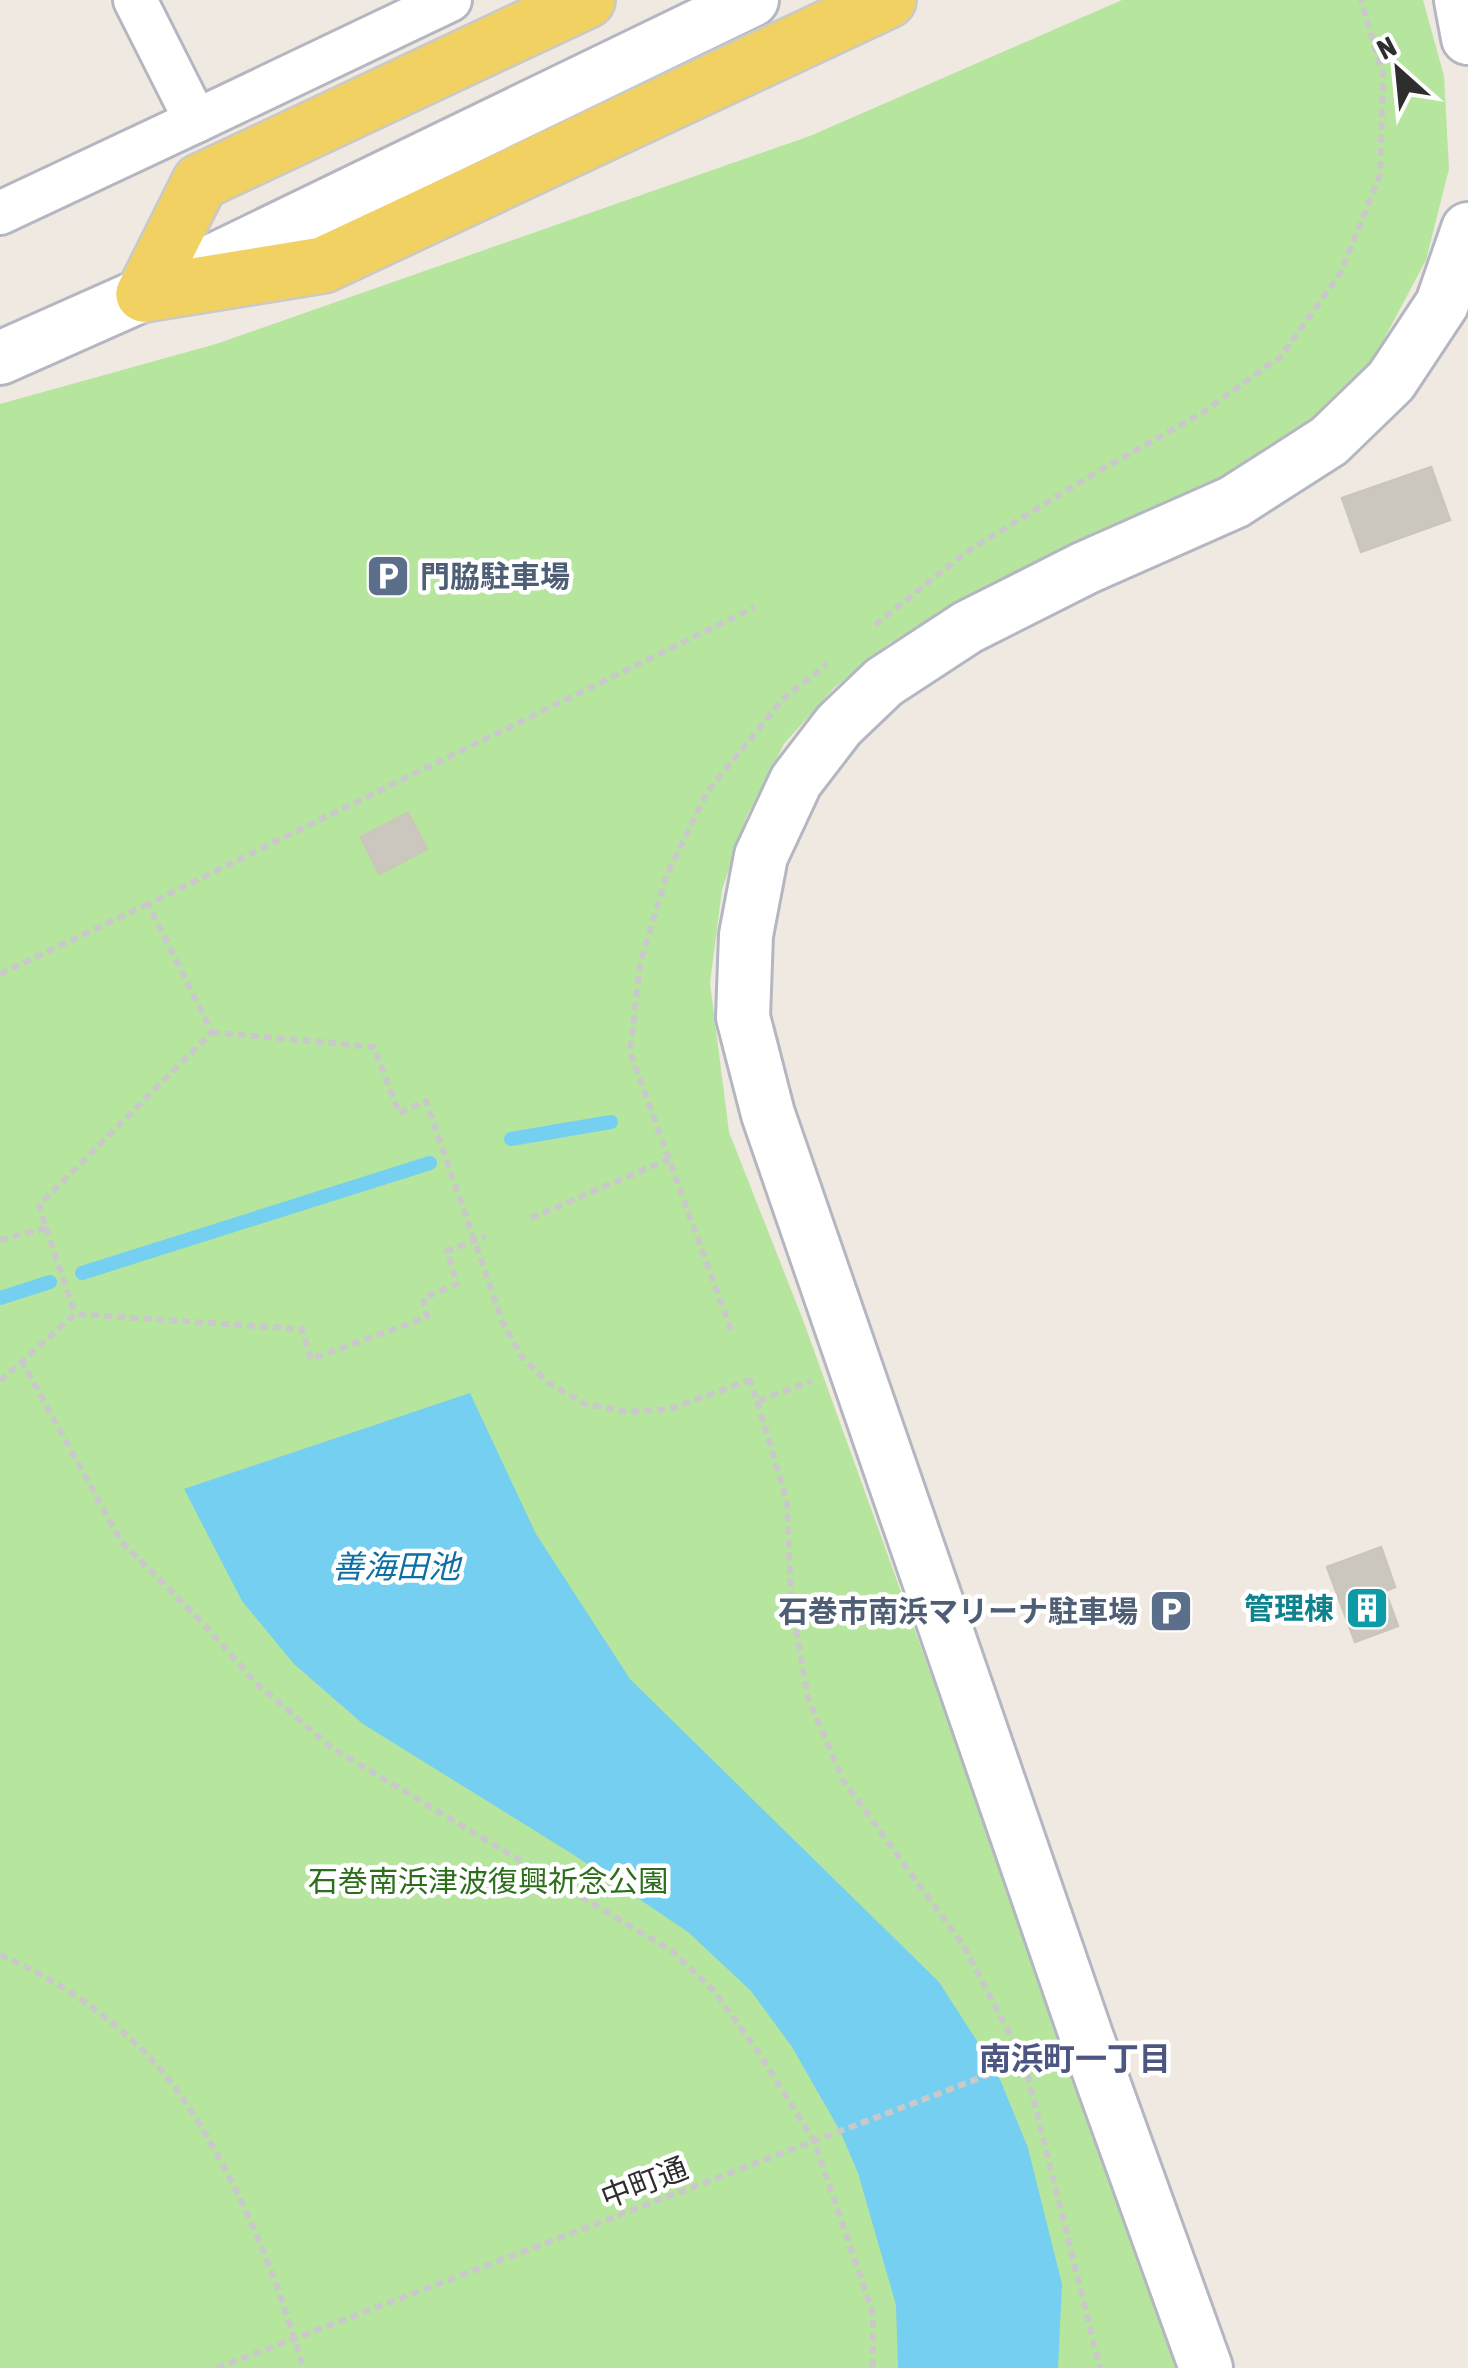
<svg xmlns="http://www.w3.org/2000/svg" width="1468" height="2368" font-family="'Asap Condensed','Noto Sans JP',sans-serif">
<rect width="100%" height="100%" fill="#efe9e1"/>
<polygon fill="#b6e59e" points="1122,0 1423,0 1444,76 1449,169 1426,260 1374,358 1307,429 1231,475 1117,535 991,583 888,644 834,688 784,744 747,816 722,890 710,983 729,1132 803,1320 1181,2368 0,2368 0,404 216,344 810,136"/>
<polygon fill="#75cff0" points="470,1393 536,1534 630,1679 939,1982 997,2072 1028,2148 1062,2284 1058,2368 898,2368 896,2305 858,2173 840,2131 792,2047 751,1991 688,1932 574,1855 363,1724 294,1664 242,1601 184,1489"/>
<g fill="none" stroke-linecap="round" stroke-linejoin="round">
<g stroke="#75cff0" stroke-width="14">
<polyline points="511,1139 611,1122"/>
<polyline points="82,1273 430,1163"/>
<polyline points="0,1298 50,1282"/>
</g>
</g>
<g fill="#cbc7bf" stroke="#cbc5ba" stroke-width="2.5">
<polygon points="1431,467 1450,520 1361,552 1342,498"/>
<polygon points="408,813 427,849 379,874 361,837"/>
<polygon points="1381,1547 1395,1587 1385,1591 1398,1626 1355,1642 1327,1567"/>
</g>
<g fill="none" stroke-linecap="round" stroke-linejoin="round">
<g stroke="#b4b7c1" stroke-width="48">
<g id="minor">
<polyline points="196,121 450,0"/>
<polyline points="0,213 196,121 135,0"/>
</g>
</g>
<g stroke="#b4b7c1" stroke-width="58">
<g id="tertiary">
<polyline points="1461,0 1468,38"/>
<polyline points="0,358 144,294 752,0"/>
<polyline points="1206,2368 1087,2038 768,1114 743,1017 746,935 761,856 796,781 839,725 884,682 968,627 1085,568 1234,502 1329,441 1391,381 1442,304 1468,229"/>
</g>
</g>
<g stroke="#c9c9c9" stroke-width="60">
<g id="primary">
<polyline points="144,294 323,265 888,0"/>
<polyline points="144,294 200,182 587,0"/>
</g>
</g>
<g stroke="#c9c9c9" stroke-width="6" stroke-dasharray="8 5" stroke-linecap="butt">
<polyline points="875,625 965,553 1090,476 1202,413 1281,356 1340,274 1380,175 1383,75 1361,0"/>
<polyline points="0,974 148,904"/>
<polyline points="212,1032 374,1047 399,1113 426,1101 503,1323 522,1357 549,1383 585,1404 628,1412 670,1409 750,1380"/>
<polyline points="531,1218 669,1159"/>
<polyline points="46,1228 75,1314"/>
<polyline points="0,1240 46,1228 39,1205 212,1032 148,904 755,607"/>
<polyline points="731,1330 630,1052 640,964 666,877 707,792 783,699 827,664"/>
<polyline points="21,1360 121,1541 199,1619 255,1682 332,1748 672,1951 714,1991 759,2053 814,2141 873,2313 873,2368"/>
<polyline points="749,1378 757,1401 812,1381"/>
<polyline points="0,1381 75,1314 302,1329 311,1359 427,1317 423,1298 457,1284 447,1251 486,1236"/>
<polyline points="757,1401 787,1501 791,1600 808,1698 843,1780 963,1945 1024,2061 1100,2368"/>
<path d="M0 1955C62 1980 137 2034 176 2089 233 2168 277 2274 303 2368"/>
<polyline points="217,2368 1043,2054"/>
</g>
<use href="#minor" stroke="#fff" stroke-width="42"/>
<use href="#tertiary" stroke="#fff" stroke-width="52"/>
<use href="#primary" stroke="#f2d163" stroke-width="55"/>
</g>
<defs>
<g id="parking-square" transform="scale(2.25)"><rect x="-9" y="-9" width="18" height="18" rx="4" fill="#5c6f8a" stroke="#fff"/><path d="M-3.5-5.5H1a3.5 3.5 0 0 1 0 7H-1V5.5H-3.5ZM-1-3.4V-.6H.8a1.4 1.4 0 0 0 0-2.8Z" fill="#fff"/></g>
<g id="building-square" transform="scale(2.25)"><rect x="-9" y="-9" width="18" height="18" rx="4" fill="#0f9aa8" stroke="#fff"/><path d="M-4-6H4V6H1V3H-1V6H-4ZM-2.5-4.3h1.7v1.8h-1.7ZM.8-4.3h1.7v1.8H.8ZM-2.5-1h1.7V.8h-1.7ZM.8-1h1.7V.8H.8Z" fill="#fff"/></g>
</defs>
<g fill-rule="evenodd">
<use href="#parking-square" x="388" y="576"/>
<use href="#building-square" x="1367" y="1608"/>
<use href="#parking-square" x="1171" y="1611"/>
</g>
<g text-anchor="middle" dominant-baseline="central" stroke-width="9" stroke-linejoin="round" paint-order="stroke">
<g font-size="30" font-weight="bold" fill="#4e5e75" stroke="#fff" text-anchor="start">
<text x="420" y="576">門脇駐車場</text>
<text x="1138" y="1611" text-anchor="end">石巻市南浜マリーナ駐車場</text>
</g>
<g font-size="30" font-weight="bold" fill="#0d838f" stroke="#fff" text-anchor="end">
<text x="1334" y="1608">管理棟</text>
</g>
<g font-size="30" fill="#2c6e1b" stroke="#fff">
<text x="488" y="1881">石巻南浜津波復興祈念公園</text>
</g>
<g font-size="30" fill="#2e2e2e" stroke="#fff">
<text transform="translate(644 2182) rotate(-21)">中町通</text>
</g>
<g font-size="32" font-style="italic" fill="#0d6fa3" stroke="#fff">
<text x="396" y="1566">善海田池</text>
</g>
<g font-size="32" font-weight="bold" fill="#4d5680" stroke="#fff">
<text x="1075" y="2058">南浜町一丁目</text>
</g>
</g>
<g transform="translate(1398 70) rotate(333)" stroke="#ffffff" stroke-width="8" paint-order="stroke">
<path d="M0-8L18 38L0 25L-18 38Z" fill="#2e2e2e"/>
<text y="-15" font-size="28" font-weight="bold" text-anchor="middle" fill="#2e2e2e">N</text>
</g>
</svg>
